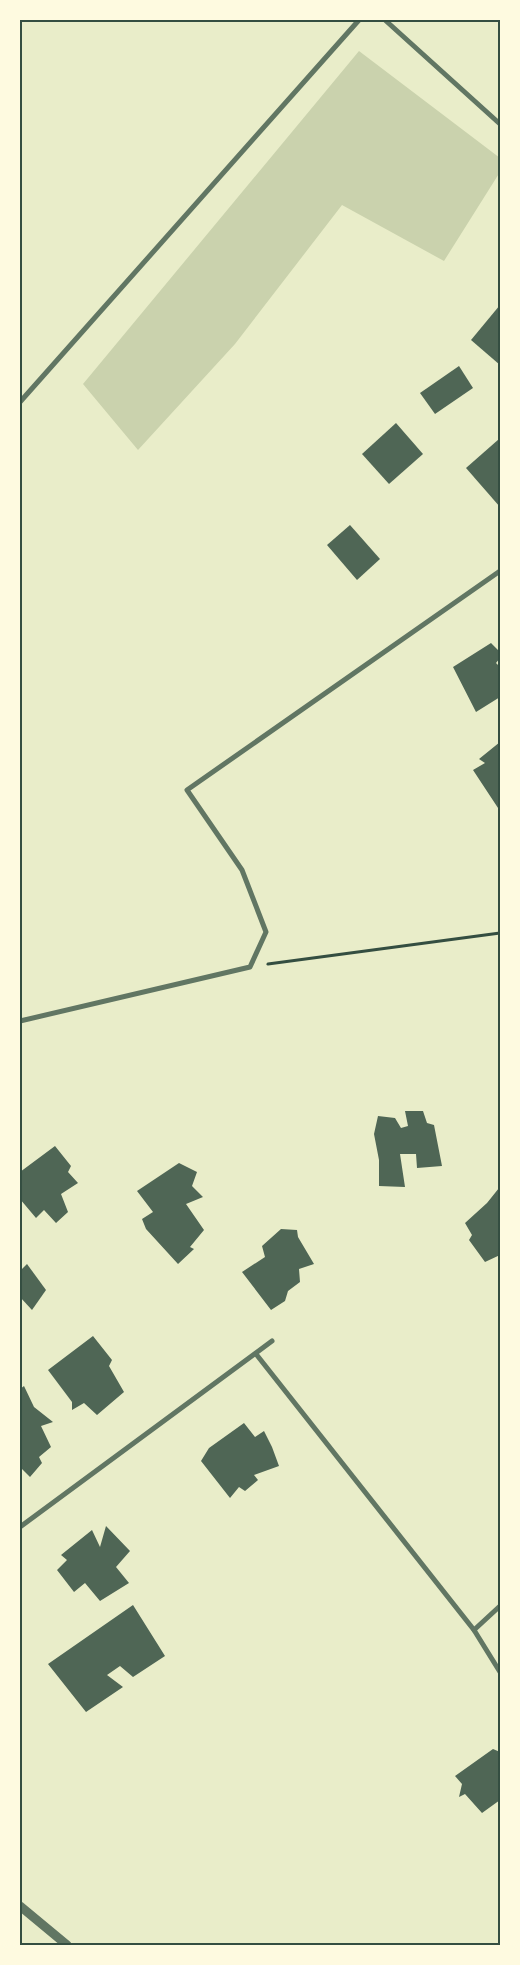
<svg xmlns="http://www.w3.org/2000/svg" width="520" height="1965" font-family="Karla,sans-serif">
<rect width="100%" height="100%" fill="#e9edc9"/>
<polygon fill="#cad2ad" points="359,51 500,158 500,172 444,261 342,205 235,344 138,450 83,384"/>
<g fill="#4f6655">
<polygon points="500,305 500,365 471,340"/>
<polygon points="459,366 473,388 435,414 420,393"/>
<polygon points="396,423 423,454 389,484 362,454"/>
<polygon points="499,439 500,440 500,507 466,468"/>
<polygon points="350,525 380,559 357,580 327,545"/>
<polygon points="491,643 500,652 500,658 496,663 500,667 500,697 476,712 453,667"/>
<polygon points="500,742 500,811 473,770 485,763 479,759"/>
<polygon points="405,1111 423,1111 427,1123 434,1125 442,1166 417,1168 416,1154 400,1154 405,1187 379,1186 379,1160 374,1134 378,1116 395,1118 401,1128 408,1126"/>
<polygon points="55,1146 71,1166 68,1172 78,1183 61,1194 68,1212 56,1223 44,1210 36,1218 20,1199 20,1172"/>
<polygon points="179,1163 197,1172 192,1186 203,1197 186,1204 204,1230 190,1247 194,1249 178,1264 146,1229 142,1219 153,1212 137,1191"/>
<polygon points="499,1188 500,1189 500,1255 485,1262 469,1240 472,1235 465,1223 487,1203"/>
<polygon points="281,1229 297,1230 298,1237 314,1264 299,1269 300,1282 288,1291 285,1301 271,1310 242,1272 265,1257 262,1246"/>
<polygon points="27,1264 46,1290 32,1310 20,1297 20,1271"/>
<polygon points="93,1336 112,1360 109,1366 124,1392 97,1415 84,1403 72,1410 72,1402 48,1370"/>
<polygon points="24,1386 34,1407 53,1422 41,1426 51,1447 39,1457 42,1463 30,1477 22,1469 20,1471 20,1389"/>
<polygon points="244,1423 255,1437 264,1431 272,1447 279,1466 254,1475 258,1480 245,1491 239,1487 230,1498 201,1461 209,1448"/>
<polygon points="106,1526 130,1551 116,1567 129,1583 100,1601 85,1583 74,1592 57,1570 67,1560 61,1555 92,1530 100,1547"/>
<polygon points="133,1605 165,1656 133,1677 120,1666 107,1675 123,1687 86,1712 48,1664"/>
<polygon points="493,1749 500,1752 500,1800 482,1813 465,1794 459,1797 462,1784 455,1776"/>
</g>
<g fill="none" stroke-linecap="round" stroke-linejoin="round">
<polyline stroke="#344e41" stroke-width="3" points="268,964 500,933"/>
<g stroke="#617663" stroke-width="5">
<polyline points="385,20 500,124"/>
<polyline points="20,402 359,20"/>
<polyline points="20,1021 250,967 266,932 242,870 187,790 500,571"/>
<polyline points="256,1354 474,1630 500,1672"/>
<polyline points="20,1527 272,1341"/>
<polyline points="474,1630 500,1606"/>
</g>
<polyline stroke="#617663" stroke-width="9" points="20,1906 67,1945"/>
</g>
<rect width="520" height="1965" fill="none" stroke="#fefae0" stroke-width="42"/>
<rect x="21" y="21" width="478" height="1923" fill="none" stroke="#344e41" stroke-width="2"/>
</svg>
